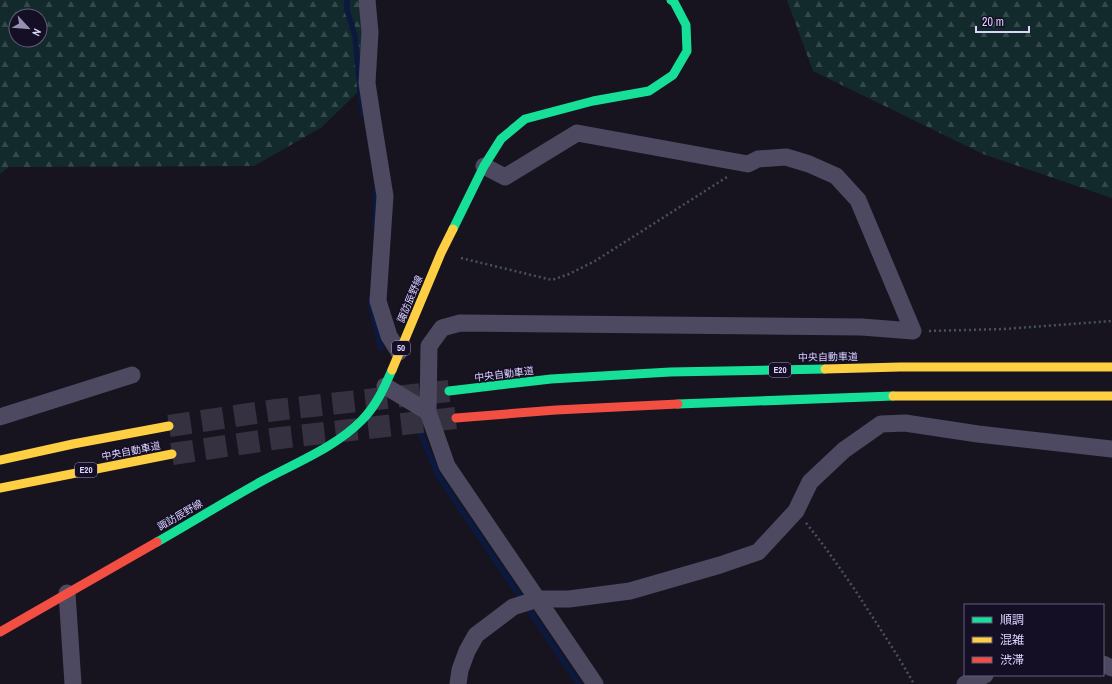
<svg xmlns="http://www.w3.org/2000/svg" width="1112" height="684" font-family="'Archivo Narrow','Noto Sans JP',sans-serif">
<defs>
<pattern id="forest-firs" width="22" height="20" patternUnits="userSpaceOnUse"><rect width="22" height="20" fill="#132a2d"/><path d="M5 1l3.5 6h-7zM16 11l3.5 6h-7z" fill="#35484c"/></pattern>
</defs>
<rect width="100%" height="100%" fill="#171420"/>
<g fill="url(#forest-firs)" fill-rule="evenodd">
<path d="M0 0H376L367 83 322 127 254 166 9 167 0 174ZM16 16H40V40H16Z"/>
<polygon points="787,0 1112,0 1112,198 983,154 813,71"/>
</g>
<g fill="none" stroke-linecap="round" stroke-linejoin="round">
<g stroke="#0c193f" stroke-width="5.5">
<polyline points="347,0 347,10 355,36 361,100 363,114"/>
<polyline points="375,227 376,188"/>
<polyline points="371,301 371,307 381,348"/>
<polyline points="416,423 438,475 579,684"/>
</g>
<g stroke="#353141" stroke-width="22" stroke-dasharray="22 11" stroke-linecap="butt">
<polyline points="169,426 276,410 449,391"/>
<polyline points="172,454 280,438 456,418"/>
</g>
<g stroke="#475261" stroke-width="2.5" stroke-dasharray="2 3" stroke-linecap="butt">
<polyline points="461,258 552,280 569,274 595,261 727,177"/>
<polyline points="929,331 1004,329 1112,321"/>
<path d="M806 523C824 545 839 567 855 590 875 621 896 652 914 684"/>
</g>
<g stroke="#4d4961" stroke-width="17">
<polyline points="367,0 370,32 367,83 373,122 385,196 378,301 389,336 399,352"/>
<polyline points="484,166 505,177 577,133 748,164 758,159 786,157 809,164 836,176 858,200 913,331 862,327 460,323 442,328 429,346 428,412 447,466 595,684"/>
<polyline points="385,386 428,412"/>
<polyline points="0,417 132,375"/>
<polyline points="67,593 73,684"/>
<polyline points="1103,664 1112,668"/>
<polyline points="458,684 460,670 467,651 476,635 513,607 538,599 569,599 630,591 720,565 758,552 796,511 810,482 844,450 881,424 905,423 978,434 1112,449"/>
<polyline points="965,684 985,675"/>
</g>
<g stroke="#16e098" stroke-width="9">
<polyline points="453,229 484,166 501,139 525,119 593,101 649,91 673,75 687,51 686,25 674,2 671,0"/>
<polyline points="449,391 551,379 670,372 825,369"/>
<polyline points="678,404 893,396"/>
<path d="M157 542C192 522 226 501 262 481 295 463 336 447 362 420 376 406 384 388 392 370"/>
</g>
<g stroke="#ffcf43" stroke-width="9">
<polyline points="825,369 900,367 1112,367"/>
<polyline points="392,370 441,253 453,229"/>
<polyline points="893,396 1112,396"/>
<polyline points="0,460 73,444 169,426"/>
<polyline points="0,488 172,454"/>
</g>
<g stroke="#f24e42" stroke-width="9">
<polyline points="456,418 556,410 678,404"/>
<polyline points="0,632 157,542"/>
</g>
</g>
<g text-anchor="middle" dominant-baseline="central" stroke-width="3.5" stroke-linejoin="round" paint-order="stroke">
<g fill="#150f25" stroke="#a098bd" stroke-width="1">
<rect x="392" y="341" width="18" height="14" rx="3"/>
<rect x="769" y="363" width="22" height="14" rx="3"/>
<rect x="75" y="463" width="22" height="14" rx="3"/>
</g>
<g font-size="9" font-weight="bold" fill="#dcd3fe">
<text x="401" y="348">50</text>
<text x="780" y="370">E20</text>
<text x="86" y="470">E20</text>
</g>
<g font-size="10" fill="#dcd3fe" stroke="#150f25">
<text transform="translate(410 299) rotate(-67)">諏訪辰野線</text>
<text transform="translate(828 357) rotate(-1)">中央自動車道</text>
<text transform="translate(504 374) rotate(-7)">中央自動車道</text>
<text transform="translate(131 451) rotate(-11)">中央自動車道</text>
<text transform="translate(180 515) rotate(-30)">諏訪辰野線</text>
</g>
</g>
<rect x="964" y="604" width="140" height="72" fill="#150f25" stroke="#655d7c"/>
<rect x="972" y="617" width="20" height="6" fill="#16e098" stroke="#655d7c"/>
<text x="1000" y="624" font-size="12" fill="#dcd3fe">順調</text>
<rect x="972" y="637" width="20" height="6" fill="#ffcf43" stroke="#655d7c"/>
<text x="1000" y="644" font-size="12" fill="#dcd3fe">混雑</text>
<rect x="972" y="657" width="20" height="6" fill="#f24e42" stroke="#655d7c"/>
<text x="1000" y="664" font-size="12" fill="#dcd3fe">渋滞</text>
<g transform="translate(28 28) rotate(116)"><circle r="19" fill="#150f25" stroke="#655d7c"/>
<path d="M0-3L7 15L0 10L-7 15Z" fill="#9790b0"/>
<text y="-6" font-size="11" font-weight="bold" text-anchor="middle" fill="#dcd3fe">N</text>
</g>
<path d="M976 26v6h53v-6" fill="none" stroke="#dcd3fe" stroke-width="2"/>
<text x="982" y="26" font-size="12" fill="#dcd3fe" stroke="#150f25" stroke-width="3" paint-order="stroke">20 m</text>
</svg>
